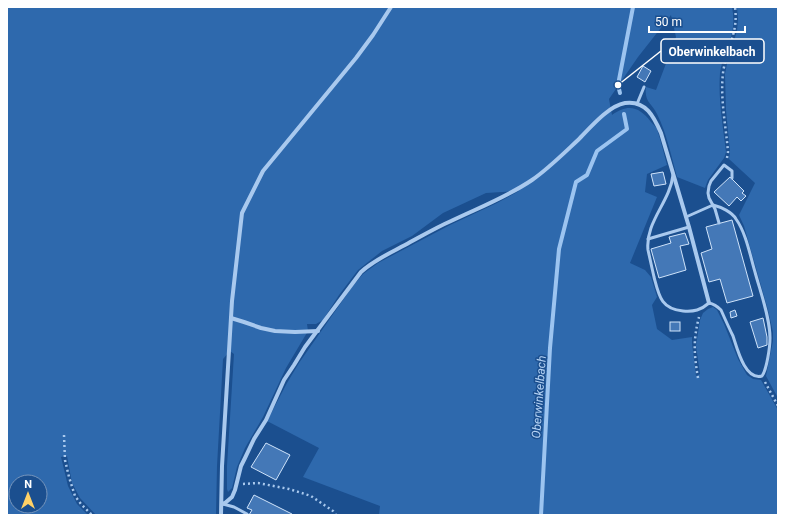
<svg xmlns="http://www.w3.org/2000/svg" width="785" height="522" font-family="Roboto,sans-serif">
<rect width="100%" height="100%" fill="#1b4f8f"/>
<g fill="#2e69ad" fill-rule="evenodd">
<path d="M7 7H732C734 17 734 27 731 37 727 49 722 60 720 73 718 99 723 126 726 152L724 158 708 180 705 188 677 177C671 156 667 134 657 114 652 103 644 102 646 87L656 90 676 37 671 15 638 57 609 99 612 115C628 103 640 107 651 122 653 124 656 127 657 129 661 141 664 154 667 165L647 174 645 192 657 197 630 263 645 270 651 277 657 297 652 305 657 329 672 340 692 337V343L696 376 700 374 696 346 700 320 703 313 708 309 713 307 717 310 724 324 738 359 747 375 753 379 761 380 778 410V515H379L380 506 303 477 319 448 267 421 287 383 299 363 352 287 363 274 378 263 450 225 497 203 519 191 486 193 443 213 412 236 382 251 358 270 339 295 323 320 316 324H307L308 331 286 368 263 417 245 448 237 467 232 488 228 492 227 489V466L234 354 230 351 223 359 217 466 216 515H96L80 498 72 483 67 456 61 457 68 486 77 504 88 515H7ZM16 482H40V506H16Z"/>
<polygon points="737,7 778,7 778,398 766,376 773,341 773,332 768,310 744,226 739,215 755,183 729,159 730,152 726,110 725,74 728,59 737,31 738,19"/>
</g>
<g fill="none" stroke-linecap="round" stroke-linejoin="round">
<g stroke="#9cc4f0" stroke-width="4">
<polyline points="620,93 618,85 633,7"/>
<polyline points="541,515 550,348 559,249 576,182 587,175 597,151 627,129 624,114"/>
</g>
</g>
<g fill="#4478b7" stroke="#cfe3fa">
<polygon points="643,66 651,71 645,82 637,77"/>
<polygon points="663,172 666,184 654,186 651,174"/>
<polygon points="730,177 744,191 742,193 746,196 741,201 737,197 729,206 714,192"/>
<polygon points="732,220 753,296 727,303 720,279 709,282 701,253 712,249 706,227"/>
<polygon points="685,233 689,244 680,246 686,270 659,278 651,249 671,243 669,237"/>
<polygon points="735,310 737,316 731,318 730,312"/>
<polygon points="763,318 767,337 767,345 758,348 750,322"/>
<rect x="670" y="322" width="10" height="9"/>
<polygon points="266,443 290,455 276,480 251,467"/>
<polygon points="254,495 292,514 291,515 249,515 252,510 247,508"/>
</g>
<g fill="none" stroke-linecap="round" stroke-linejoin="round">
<g stroke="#a9c9ee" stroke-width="2.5" stroke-dasharray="2 3" stroke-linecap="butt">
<path d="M727 158 728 152C726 126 720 99 723 73 725 58 731 45 734 31 736 23 736 15 735 7"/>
<path d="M698 378C694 354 693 340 699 317"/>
<polyline points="765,382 778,406"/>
<polyline points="64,435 65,460 69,477 75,496 81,504 92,515"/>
<polyline points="243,484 258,483 289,489 311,496 333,511 336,515"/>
</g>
<g stroke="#a9c9ee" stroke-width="3">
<polyline points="637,104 644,87"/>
<path d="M673 175C670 202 645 222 648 250 650 259 652 268 654 277 659 296 661 309 683 311 694 312 701 310 709 303 714 304 717 306 721 310 725 319 729 328 733 336 737 348 745 381 762 376 767 369 770 346 770 338 770 317 760 291 755 272 750 255 746 233 736 219 732 212 721 207 713 205L686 217"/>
<polyline points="719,223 715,209 709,198 708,193 709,186 711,181 724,165 732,171 732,178"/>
<polyline points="648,239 689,227"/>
<polyline points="223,504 234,507 247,514"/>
</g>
<g stroke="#a9c9ee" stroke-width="4">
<polyline points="231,318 244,322 261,328 275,331 295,332 318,331"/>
<path d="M222 504 225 503 232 497 235 490 241 466 245 458 254 439 266 420 284 380 294 365 305 347 361 272C374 260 390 253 405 245 420 237 435 228 451 221 478 208 507 197 532 180 548 169 563 154 578 140 590 128 608 106 625 103 646 100 654 117 661 133L689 227 709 303"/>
<polyline points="221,515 222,466 232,301 242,213 263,171 356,58 373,35 391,7"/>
</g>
</g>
<g text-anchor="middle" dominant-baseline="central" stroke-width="3" stroke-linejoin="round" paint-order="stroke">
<g font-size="12" font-style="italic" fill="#b5d3f5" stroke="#1b4f8f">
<text transform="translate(539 397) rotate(-86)">Oberwinkelbach</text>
</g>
</g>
<path fill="none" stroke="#fff" stroke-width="1.5" d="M618 85L661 51"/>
<circle fill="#fff" stroke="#1b4f8f" stroke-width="1.5" cx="618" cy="85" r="4"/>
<rect fill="#1b4f8f" stroke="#fff" stroke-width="1.5" x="661" y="39" width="103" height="24" rx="4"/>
<g font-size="12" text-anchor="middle" font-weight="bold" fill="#fff">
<text x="712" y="56">Oberwinkelbach</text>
</g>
<rect width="785" height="522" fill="none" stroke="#ffffff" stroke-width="16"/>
<g transform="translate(28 494)"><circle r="19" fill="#1b4f8f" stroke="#7695bc"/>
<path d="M0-3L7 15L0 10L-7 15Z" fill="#ffd166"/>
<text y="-6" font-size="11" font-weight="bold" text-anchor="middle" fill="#ffffff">N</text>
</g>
<path d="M649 26v6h96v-6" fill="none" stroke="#ffffff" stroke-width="2"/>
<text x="655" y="26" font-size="12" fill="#ffffff" stroke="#1b4f8f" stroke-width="3" paint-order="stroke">50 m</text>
</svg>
